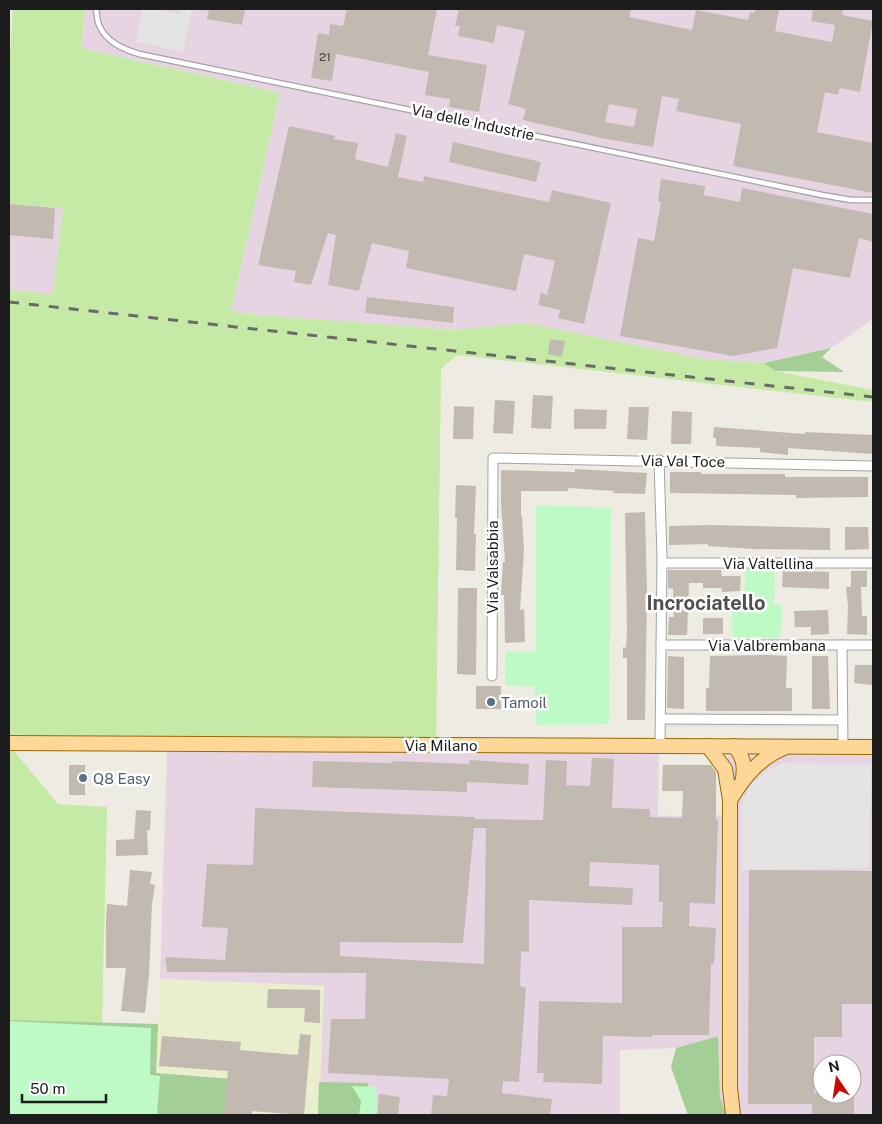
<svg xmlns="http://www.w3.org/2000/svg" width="882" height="1124" font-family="'Public Sans',sans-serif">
<rect width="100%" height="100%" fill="#eeebe2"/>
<g fill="#e7d4e3" fill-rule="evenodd">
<polygon points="85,9 873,9 873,319 831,348 764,363 704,359 526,323 458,330 258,315 231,311 280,93 81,48"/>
<polygon points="9,204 63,208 53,295 9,290"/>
<path d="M659 746 658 816 730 815 727 747 873 748V1115H726L720 1097 718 1036 676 1048 620 1050V1115H370L319 1082 324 986 160 979 167 748ZM822 1064H852V1094H822Z"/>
</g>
<polygon fill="#e9eecc" points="160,979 324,986 319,1115 230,1115 231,1079 156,1073"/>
<g fill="#c4eaa6">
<polygon points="13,9 85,9 81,48 280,93 231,311 258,315 457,330 526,323 704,359 764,363 775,371 873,390 873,402 457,355 441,369 436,748 9,747 9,290 53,294 63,208 9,204 9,69"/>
<polygon points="9,750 14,751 58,804 107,807 102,1023 9,1020"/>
</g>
<g fill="#a3ce95">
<polygon points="831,348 822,357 844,372 775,371 764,363"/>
<polygon points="9,1020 158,1024 156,1073 231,1079 230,1115 9,1115"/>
<polygon points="718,1036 720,1097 726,1115 688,1115 671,1067 676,1048"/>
<polygon points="319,1082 368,1083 370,1115 318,1115"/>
</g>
<g fill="#bdfac5">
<polygon points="536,505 611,508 609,724 536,725 535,687 505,685 506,652 536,651"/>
<polygon points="745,568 775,568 774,604 782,605 780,638 732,637 732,604 744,603"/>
<polygon points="9,1021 151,1028 150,1075 160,1076 157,1115 9,1115"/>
<polygon points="352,1086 376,1087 377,1115 359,1115 361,1101"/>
</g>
<g fill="#e4e4e4">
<polygon points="142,9 156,9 180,14 181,9 192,9 183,52 136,42"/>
<polygon points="664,712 816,713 817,727 663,727"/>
<polygon points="783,763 871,764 869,868 741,870 741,806 750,785 768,770"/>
</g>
<g fill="#c2bab1" fill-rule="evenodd">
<polygon points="209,9 245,9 242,25 207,19"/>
<polygon points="347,9 437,9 428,55 487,65 479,112 449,107 450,99 425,95 429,72 336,54 332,81 311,78 318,33 329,35 330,24 343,26"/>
<path d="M459 9H631L629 17 692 30 696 10 748 20 750 12 755 13V9H779L775 31 832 42 835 25 811 21 813 9 843 10 842 15 873 21 860 92 840 88 838 95 825 92 817 132 873 143V171L872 180H873V193L733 166 741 124 676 111 679 99 662 96 653 147 601 138 523 120 526 109 508 104 525 31 497 25 494 43 458 36 460 26H455ZM609 104 637 109 634 127 605 122Z"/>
<polygon points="289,126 336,136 333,139 358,143 355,159 388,167 396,133 407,136 398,177 423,182 424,176 549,202 552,190 611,203 584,324 558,318 560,310 538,305 541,293 547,295 555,261 524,254 516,291 406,268 409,251 372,243 359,291 328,285 336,235 328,233 311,285 294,282 296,271 258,265"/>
<polygon points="453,142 541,162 536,182 449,162"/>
<polygon points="661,179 705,186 704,195 740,202 742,188 873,214 873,242 859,238 850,278 793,268 777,348 733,356 620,336 638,238 654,241 661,202 658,201"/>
<polygon points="9,204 55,208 53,239 9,235"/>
<polygon points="367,297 454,307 453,323 365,313"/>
<polygon points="550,339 565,341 562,357 548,354"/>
<polygon points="533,395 553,396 551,429 531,428"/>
<polygon points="495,400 515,401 513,434 493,433"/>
<polygon points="454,406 474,407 473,439 453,439"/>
<polygon points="629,407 649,407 647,440 627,439"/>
<polygon points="574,409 607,410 606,429 574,429"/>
<polygon points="672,411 692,412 691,444 671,444"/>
<polygon points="714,427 805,434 805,432 873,435 873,454 788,448 788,455 760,452 760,448 716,446 716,438 713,438"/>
<polygon points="575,469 647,473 645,494 613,493 614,491 568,488 568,491 521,491 521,516 522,516 524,550 520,610 524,609 525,642 505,643 504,595 501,595 503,562 505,562 501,503 501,470 575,472"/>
<polygon points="670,472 701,472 701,474 785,474 785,477 868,477 868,497 796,498 796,495 670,493"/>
<polygon points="456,485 476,486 474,534 476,534 475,571 456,570 457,518 455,518"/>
<polygon points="645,512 647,592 645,720 627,720 627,658 623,658 623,647 626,648 627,631 625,513"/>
<polygon points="709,525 830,528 830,550 753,549 708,546 708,544 669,545 669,526"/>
<polygon points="845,527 868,527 869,549 845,550"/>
<polygon points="668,570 721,570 722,576 741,576 740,591 722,592 722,588 703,588 703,583 689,583 687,635 668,635 669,617 674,617 673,589 668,588"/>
<polygon points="783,570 829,572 829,589 782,587"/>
<polygon points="851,571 867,571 867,587 861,587 862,616 867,616 867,635 847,634 848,606 846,587 851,587"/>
<polygon points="458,588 477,588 476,675 457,674"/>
<polygon points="828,610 829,634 811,635 811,627 795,627 794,611"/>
<rect x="703" y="618" width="20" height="16"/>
<polygon points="768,655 787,656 786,688 792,688 792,711 706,711 706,688 709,688 710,656"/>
<polygon points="668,656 684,657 684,709 667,708"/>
<polygon points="812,656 828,656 830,709 812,709"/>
<polygon points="855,665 873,665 873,685 854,683"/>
<rect x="476" y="686" width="25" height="23"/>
<path d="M592 758 614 759 612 808 650 809V817L682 818 683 791H662L663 765H711L716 772V820H718L715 904 690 903 689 926 716 928 714 964H711L709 1035H652V1037L603 1036 602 1084 543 1082 544 1073H537L539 1001 622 1003V927H662L663 902H659V865L590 862 589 886 633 888 632 905 529 900V952L521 951 520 986 526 988 519 1082 503 1081 502 1093 552 1099 550 1115H431L433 1095 447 1096 449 1079 328 1073 331 1019H365L366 973 167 972 165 957 225 960 228 928 202 927 207 864 253 865 255 808 475 817V819L543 820 546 760 567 761 566 785 590 786ZM474 828H486L484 964 340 956V942L463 943Z"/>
<polygon points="470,760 529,764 528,785 467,782 467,792 312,787 313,761 392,763 393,761 469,764"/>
<rect x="69" y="765" width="16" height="30"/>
<polygon points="136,810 151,811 150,830 147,830 148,855 116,856 116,840 134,839"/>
<polygon points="130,870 152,872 150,884 155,885 152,904 149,975 145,1013 121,1011 126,968 106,968 106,919 107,904 127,906"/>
<polygon points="749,870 873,871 873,1004 842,1004 842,1037 814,1037 814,1093 854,1094 854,1115 812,1115 812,1104 748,1104"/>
<polygon points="268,989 320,990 320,1023 304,1022 305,1008 267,1008"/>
<polygon points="300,1034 311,1035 304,1115 252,1111 252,1115 224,1115 228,1071 159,1066 162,1036 241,1042 240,1050 298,1055"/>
<polygon points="379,1094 400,1097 398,1115 377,1115"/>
</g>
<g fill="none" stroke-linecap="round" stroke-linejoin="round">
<g stroke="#a3a3a3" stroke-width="7">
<path id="service" d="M96 9C97 14 97 20 99 25 106 42 123 49 139 54L822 195 851 200H873"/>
</g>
<g stroke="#a3a3a3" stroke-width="11">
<g id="minor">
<polyline points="659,460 662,557 660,746"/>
<polyline points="662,563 873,563"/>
<polyline points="661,645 873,645"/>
<polyline points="842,645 843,747"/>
<polyline points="492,676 493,458 873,466"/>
<polyline points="661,719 842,720"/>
</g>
</g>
<g stroke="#956b00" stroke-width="16">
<g id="primary">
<polyline points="9,743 873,747"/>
<polyline points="708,746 725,769 730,800 730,1088 733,1115"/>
<path d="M734 746C743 756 745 765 743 778"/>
<path d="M730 800C744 777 760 757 786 747"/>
</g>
</g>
<use href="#service" stroke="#fff" stroke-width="4.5"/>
<use href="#minor" stroke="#fff" stroke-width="9"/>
<use href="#primary" stroke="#fdd797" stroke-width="14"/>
<polyline stroke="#6a6a6a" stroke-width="3" stroke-dasharray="10 10" stroke-linecap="butt" points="9,302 873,397"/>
</g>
<g fill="#5c6f8a" stroke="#fff" stroke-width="2">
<circle cx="491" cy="702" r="5"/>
<circle cx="83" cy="778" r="5"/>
</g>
<g text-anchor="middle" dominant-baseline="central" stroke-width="5" stroke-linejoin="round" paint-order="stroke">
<g font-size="12" fill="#464441">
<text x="325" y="57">21</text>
</g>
<g font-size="15" fill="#1c1c1c" stroke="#fff">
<text transform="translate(473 122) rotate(12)">Via delle Industrie</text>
<text transform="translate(683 461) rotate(1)">Via Val Toce</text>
<text x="768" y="563">Via Valtellina</text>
<text transform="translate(492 567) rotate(-90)">Via Valsabbia</text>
<text x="767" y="645">Via Valbrembana</text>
<text x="441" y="745">Via Milano</text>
</g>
<g font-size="15" fill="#4e5e75" stroke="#fff" text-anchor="start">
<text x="501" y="702">Tamoil</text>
<text x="93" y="778">Q8 Easy</text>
</g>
<g font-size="20" font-weight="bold" fill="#4f4f4f" stroke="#fff">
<text x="706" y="603">Incrociatello</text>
</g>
</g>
<rect width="882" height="1124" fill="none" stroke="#1c1c1c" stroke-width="20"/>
<g transform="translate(837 1079) rotate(347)"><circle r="24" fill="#ffffff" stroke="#a4a4a4"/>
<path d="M0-4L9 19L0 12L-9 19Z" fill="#c90a00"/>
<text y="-8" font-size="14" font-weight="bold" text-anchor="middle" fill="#1c1c1c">N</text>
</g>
<path d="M22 1094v8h84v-8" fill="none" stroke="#1c1c1c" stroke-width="2.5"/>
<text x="30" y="1094" font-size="15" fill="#1c1c1c" stroke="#ffffff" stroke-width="4" paint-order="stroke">50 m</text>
</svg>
